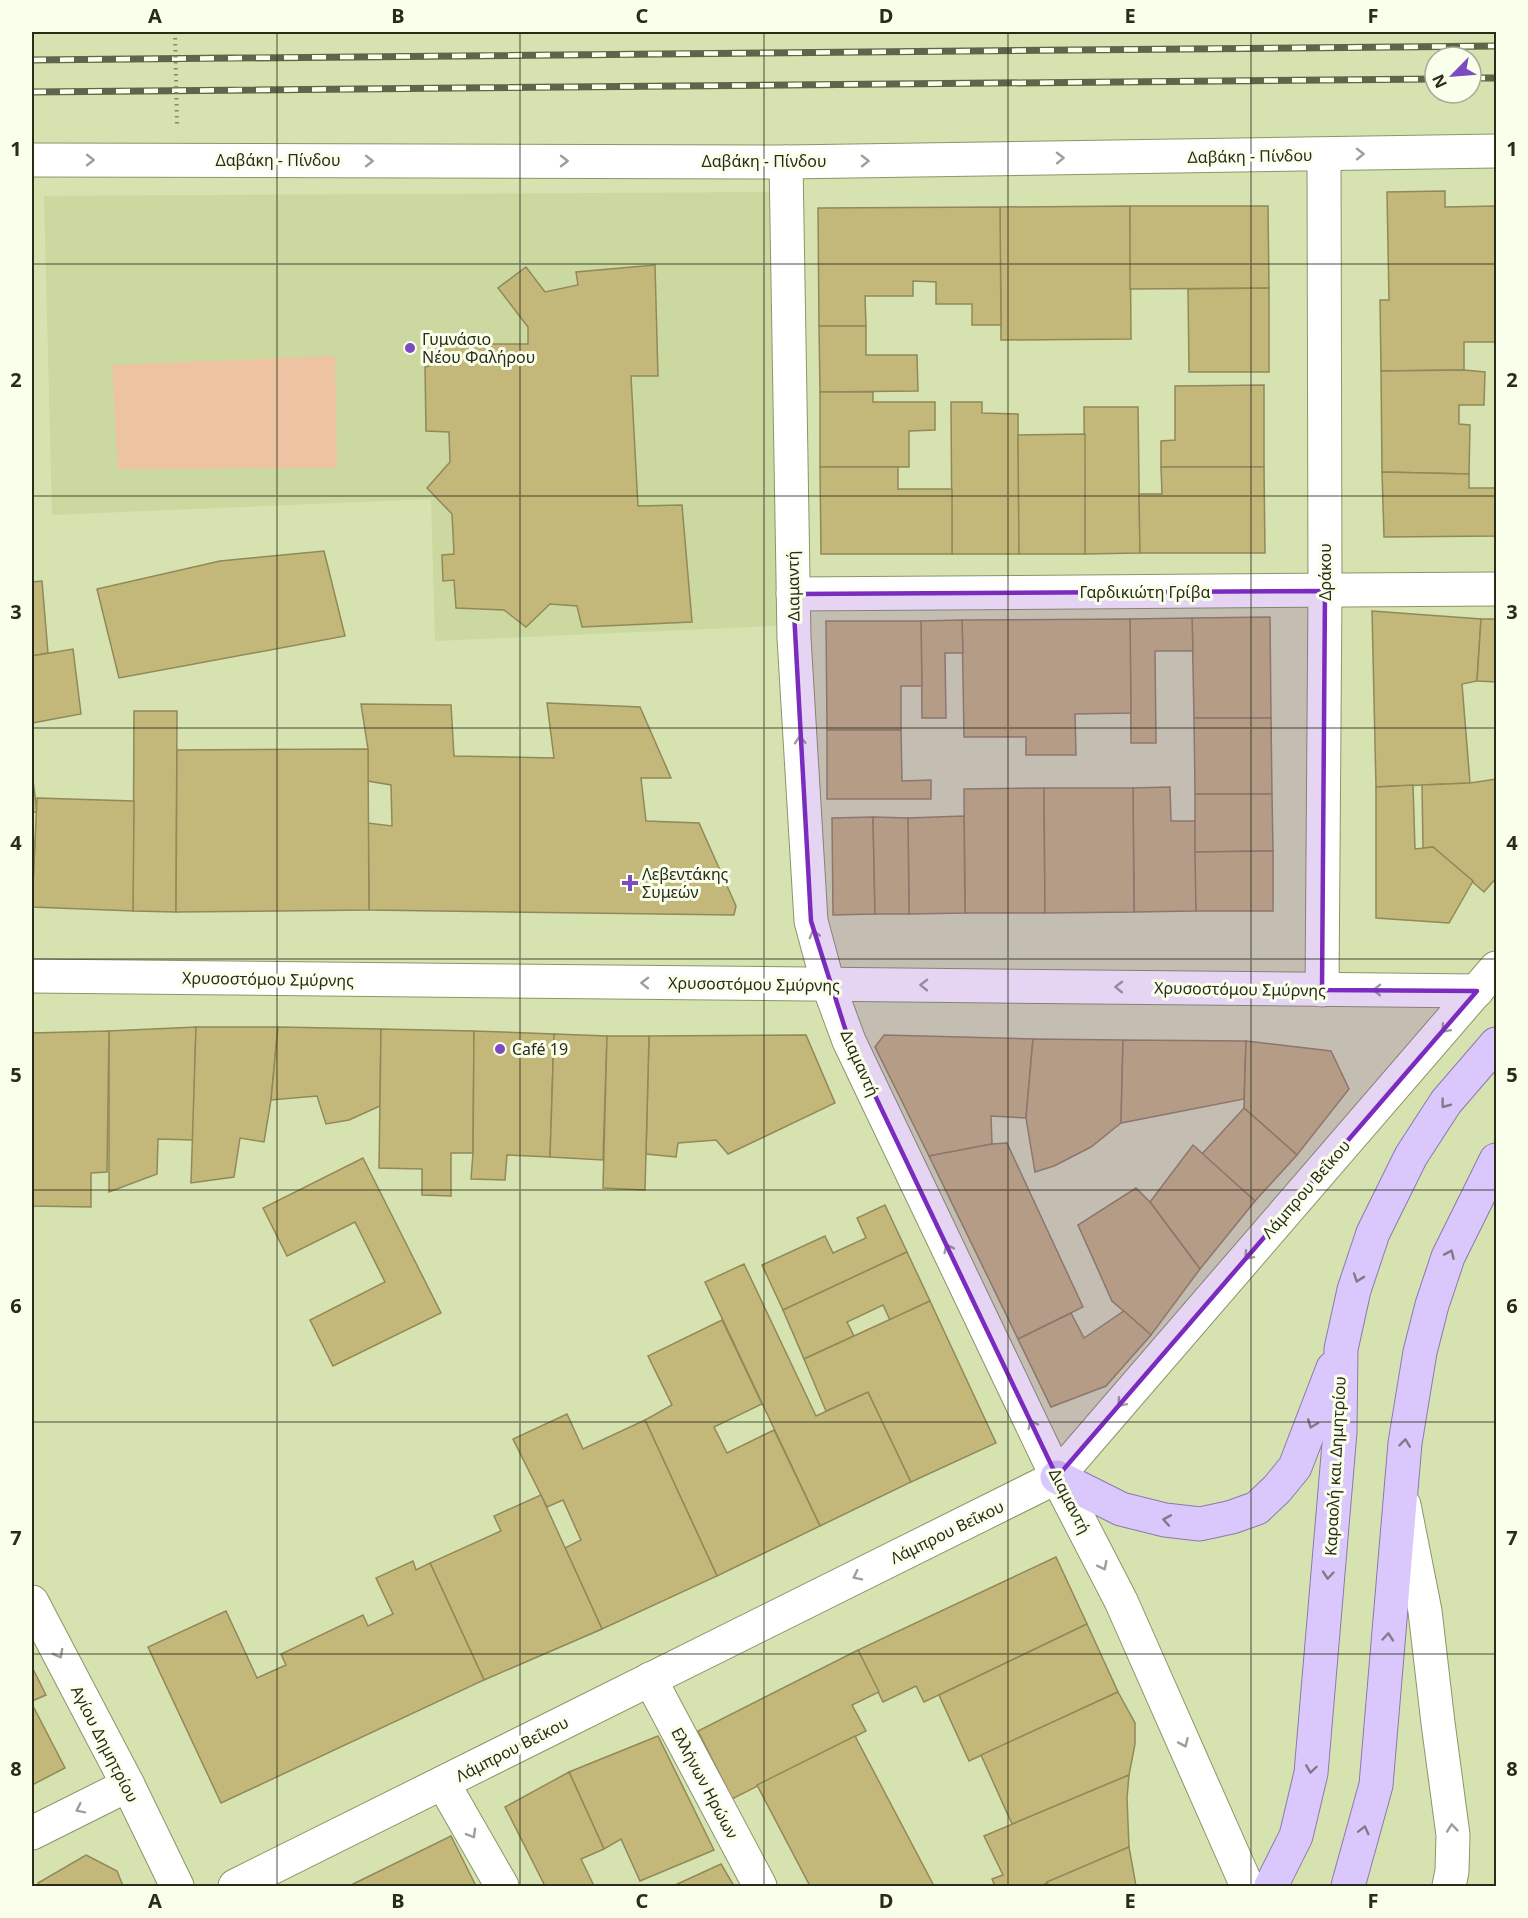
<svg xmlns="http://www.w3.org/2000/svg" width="1528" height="1918" font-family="'Noto Sans',sans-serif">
<rect width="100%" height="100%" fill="#d6e2b0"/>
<polygon fill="#cbd9a0" points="769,192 777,626 435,641 431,499 52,515 44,196"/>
<polygon fill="#eec3a2" points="335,356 337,468 118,469 112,365"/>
<g fill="#c3b879" stroke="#918959" stroke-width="1.5">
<polygon points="1445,191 1445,207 1496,206 1496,342 1464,342 1464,370 1381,371 1380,300 1389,300 1387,192"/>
<polygon points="1130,206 1131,339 1001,340 1000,207"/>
<polygon points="1130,206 1268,206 1269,288 1130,289"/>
<polygon points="1000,207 1001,325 972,325 972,304 936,304 936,282 913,281 913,296 865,296 866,326 819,326 818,208"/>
<polygon points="655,265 658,376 631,376 638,506 682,505 692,622 582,627 577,606 550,604 526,627 504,610 456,608 454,580 443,581 442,555 454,554 452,514 427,488 450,462 449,432 426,431 425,367 437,364 437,344 528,344 528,327 498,288 526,267 545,292 578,285 576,272"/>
<polygon points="1269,288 1269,372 1189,372 1188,289"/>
<polygon points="819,326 866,326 866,355 917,355 918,391 820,392"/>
<polygon points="1464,370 1485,372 1484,405 1459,405 1459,424 1470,425 1469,474 1382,472 1381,371"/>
<polygon points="1264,385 1264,467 1161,467 1161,441 1175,440 1175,386"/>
<polygon points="820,392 873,392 873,402 935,402 935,430 909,431 909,467 820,467"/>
<polygon points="951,402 982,402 982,413 1018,414 1019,554 952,554"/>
<polygon points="1084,407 1138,407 1140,553 1085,554"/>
<polygon points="1085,434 1085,554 1019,554 1018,435"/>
<polygon points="820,467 898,467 898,489 952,489 952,554 821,554"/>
<polygon points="1161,467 1264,467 1265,553 1140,553 1139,494 1162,494"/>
<polygon points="1382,472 1469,474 1469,488 1496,488 1496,536 1384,537"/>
<polygon points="324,551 345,636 119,678 97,589 220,561"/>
<polygon points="42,581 48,653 32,656 32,582"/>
<polygon points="1372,611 1481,619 1477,681 1462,684 1470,783 1376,787"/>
<polygon points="1270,617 1271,718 1194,718 1192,618"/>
<polygon points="1192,618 1193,651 1155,651 1156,743 1131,743 1130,619"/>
<polygon points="1130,619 1131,713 1075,714 1076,755 1026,755 1026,737 964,737 962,620"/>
<polygon points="1481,619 1496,619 1496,682 1477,681"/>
<polygon points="962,620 963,653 945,653 946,718 922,718 921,621"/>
<polygon points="826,621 921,621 922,686 901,686 901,730 827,730"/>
<polygon points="73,649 81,714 32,723 32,656"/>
<polygon points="547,703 640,707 671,778 641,778 646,821 699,823 736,906 734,915 369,910 368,823 392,826 391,785 368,781 368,749 361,704 451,705 454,756 554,758"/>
<polygon points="134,711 177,711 176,912 133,911"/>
<polygon points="1194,718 1271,718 1272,794 1195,794"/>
<polygon points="827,730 901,730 902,781 931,780 931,799 827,799"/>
<polygon points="368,749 369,910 176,912 177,750"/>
<polygon points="32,772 37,812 32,812"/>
<polygon points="1496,779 1496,878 1484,892 1433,847 1423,848 1422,785 1470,783"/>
<polygon points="1413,785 1415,849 1433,847 1473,881 1449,923 1376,918 1376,787"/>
<polygon points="1170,787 1171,821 1195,821 1196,911 1134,912 1133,788"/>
<polygon points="1044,788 1045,913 965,913 964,789"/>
<polygon points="1044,788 1133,788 1134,912 1045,913"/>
<polygon points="1195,794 1272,794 1273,851 1195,852"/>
<polygon points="37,798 134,801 133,911 32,907"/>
<polygon points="964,816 965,913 909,914 908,818"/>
<polygon points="873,817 875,914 833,915 832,818"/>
<polygon points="873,817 908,818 909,914 875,914"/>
<polygon points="32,840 35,840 32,907"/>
<polygon points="1273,851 1273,911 1196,911 1195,852"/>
<polygon points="196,1027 193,1140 158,1139 157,1174 109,1192 109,1031"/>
<polygon points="196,1027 278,1027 271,1100 264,1142 240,1138 234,1177 191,1183"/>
<polygon points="278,1027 381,1029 380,1106 349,1120 326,1124 317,1096 271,1100"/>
<polygon points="381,1029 474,1031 473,1153 451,1153 451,1196 422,1195 422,1169 379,1168"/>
<polygon points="109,1031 107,1172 91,1173 91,1207 32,1206 32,1033"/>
<polygon points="474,1031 554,1034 550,1157 507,1155 505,1180 471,1179 473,1153"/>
<polygon points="554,1034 607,1036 603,1160 550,1157"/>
<polygon points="806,1035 835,1103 728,1154 716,1140 678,1143 676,1157 646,1154 649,1036"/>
<polygon points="884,1035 1033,1039 1026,1118 991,1116 992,1144 929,1156 875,1047"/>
<polygon points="607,1036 649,1036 645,1190 603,1188"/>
<polygon points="1033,1039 1123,1040 1121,1123 1091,1147 1054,1166 1035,1172 1026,1118"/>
<polygon points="1123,1040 1246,1041 1244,1099 1121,1123"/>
<polygon points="1246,1041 1331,1051 1349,1089 1297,1155 1244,1108"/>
<polygon points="1244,1108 1297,1155 1255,1201 1202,1154"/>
<polygon points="1007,1143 1083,1307 1018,1339 929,1156 992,1144"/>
<polygon points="1193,1145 1255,1201 1200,1269 1150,1202"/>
<polygon points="363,1158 441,1313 333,1366 310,1320 385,1282 355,1222 287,1256 263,1208"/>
<polygon points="1136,1188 1150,1202 1200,1269 1151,1335 1112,1301 1078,1225"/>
<polygon points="885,1205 907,1252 783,1310 762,1265 825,1236 833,1253 866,1238 857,1218"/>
<polygon points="907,1252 930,1301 890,1320 883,1305 847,1322 854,1336 804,1359 783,1310"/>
<polygon points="744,1264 816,1416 868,1392 911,1482 820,1526 705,1282"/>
<polygon points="930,1301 996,1443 911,1482 868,1392 826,1411 804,1359"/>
<polygon points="1124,1311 1151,1335 1106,1386 1051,1407 1018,1339 1071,1313 1084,1338"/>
<polygon points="722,1320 762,1404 714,1427 727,1453 774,1430 820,1526 717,1576 645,1420 672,1405 648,1356"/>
<polygon points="567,1414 583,1449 645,1420 717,1576 602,1629 565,1548 581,1540 563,1500 547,1507 513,1439"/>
<polygon points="541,1495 602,1629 484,1680 430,1563 501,1531 494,1516"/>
<polygon points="1056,1557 1087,1624 924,1702 916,1686 883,1702 858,1650"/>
<polygon points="413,1561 416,1570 430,1563 484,1680 221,1803 148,1647 226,1611 257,1678 286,1665 281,1654 363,1615 368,1626 393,1614 376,1578"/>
<polygon points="1087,1624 1118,1692 969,1761 939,1695"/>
<polygon points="858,1650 879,1692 852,1705 866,1731 732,1799 698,1731"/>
<polygon points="32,1667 46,1695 32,1701"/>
<polygon points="1118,1692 1135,1723 1135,1744 1129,1775 1012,1824 981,1755"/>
<polygon points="32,1704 65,1768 32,1785"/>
<polygon points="658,1736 714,1850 640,1881 621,1839 604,1849 569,1772"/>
<polygon points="855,1736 934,1886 810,1886 757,1785"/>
<polygon points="569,1772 604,1849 581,1859 594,1886 545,1886 505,1807"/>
<polygon points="1129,1775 1127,1798 1129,1847 1040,1886 995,1886 992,1879 1003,1875 984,1836"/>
<polygon points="451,1836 476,1886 349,1886"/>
<polygon points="1129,1847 1136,1886 1049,1886 1047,1882"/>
<polygon points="86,1855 117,1871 123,1886 40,1886 38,1883"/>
<polygon points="721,1864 734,1886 673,1886"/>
</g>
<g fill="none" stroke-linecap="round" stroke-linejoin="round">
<g stroke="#8b9667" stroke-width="35">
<g id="minor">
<polyline points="32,160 786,162 1496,151"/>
<polyline points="786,162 794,638 811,921 828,984 849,1041 1057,1477 1121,1601 1247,1886"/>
<polyline points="793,594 1496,589"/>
<polyline points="32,976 1477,991"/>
<polyline points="1322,990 1325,591 1324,155"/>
<polyline points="1404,1505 1425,1611 1438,1723 1453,1835 1452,1871 1449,1886"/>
<polyline points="32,1602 128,1785 177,1886"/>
<polyline points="650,1679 760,1886"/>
<polyline points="443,1783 502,1886"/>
<polyline points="32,1833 128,1785"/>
<polyline points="235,1886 1057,1477 1496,968"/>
</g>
</g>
<g stroke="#8b7aab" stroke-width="35">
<g id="major">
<polyline points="1057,1477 1121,1509 1165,1520 1200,1524 1232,1517 1257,1508 1277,1489 1295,1467 1333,1368"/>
<polyline points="1271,1886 1296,1836 1311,1773 1340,1432 1341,1349 1354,1290 1373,1233 1411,1156 1446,1102 1496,1044"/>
<polyline points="1348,1886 1376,1785 1405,1443 1420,1352 1432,1305 1448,1257 1496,1160"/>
</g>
</g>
<use href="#minor" stroke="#fff" stroke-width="33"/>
<use href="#major" stroke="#dac8fc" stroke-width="33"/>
<g stroke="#5f6548" stroke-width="7">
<g id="rail">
<polyline points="32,60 1496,46"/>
<polyline points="1471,78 1496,78"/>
<polyline points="32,92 1435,79"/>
</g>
</g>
<use href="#rail" stroke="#faffeb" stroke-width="4.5" stroke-dasharray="14" stroke-linecap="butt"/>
<polyline stroke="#818966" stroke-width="4" stroke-dasharray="1.5 4.5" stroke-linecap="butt" points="175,32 177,126"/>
</g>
<defs><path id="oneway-chevron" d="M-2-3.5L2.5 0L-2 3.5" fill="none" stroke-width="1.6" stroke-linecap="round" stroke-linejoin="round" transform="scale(1.5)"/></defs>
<g stroke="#9ea098">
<use href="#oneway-chevron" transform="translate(1360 154) rotate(-1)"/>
<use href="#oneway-chevron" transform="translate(1060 158) rotate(-1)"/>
<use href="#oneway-chevron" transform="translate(90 160)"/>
<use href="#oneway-chevron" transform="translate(369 161)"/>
<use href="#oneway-chevron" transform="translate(564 161)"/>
<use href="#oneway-chevron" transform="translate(865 161) rotate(-1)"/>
<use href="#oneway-chevron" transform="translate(800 740) rotate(-93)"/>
<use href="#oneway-chevron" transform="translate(814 934) rotate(-105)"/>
<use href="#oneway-chevron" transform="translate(645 983) rotate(-179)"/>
<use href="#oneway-chevron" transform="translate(924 985) rotate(-179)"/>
<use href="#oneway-chevron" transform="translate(1119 987) rotate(-179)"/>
<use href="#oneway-chevron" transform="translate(1377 990) rotate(-179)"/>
<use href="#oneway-chevron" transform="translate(1445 1029) rotate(131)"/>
<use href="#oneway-chevron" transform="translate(948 1248) rotate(-116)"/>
<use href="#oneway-chevron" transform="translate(1248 1256) rotate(131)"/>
<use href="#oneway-chevron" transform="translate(1121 1403) rotate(131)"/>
<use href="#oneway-chevron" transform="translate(1032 1424) rotate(-116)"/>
<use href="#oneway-chevron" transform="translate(1103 1566) rotate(63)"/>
<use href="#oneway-chevron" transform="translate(857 1576) rotate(154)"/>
<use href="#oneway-chevron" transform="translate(59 1654) rotate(62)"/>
<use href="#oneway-chevron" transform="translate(1184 1743) rotate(66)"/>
<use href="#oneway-chevron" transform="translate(80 1809) rotate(154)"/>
<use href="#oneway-chevron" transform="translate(1452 1828) rotate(-96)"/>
<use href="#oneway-chevron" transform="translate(472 1834) rotate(60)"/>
</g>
<g stroke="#817a8a">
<use href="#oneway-chevron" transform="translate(1445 1104) rotate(127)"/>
<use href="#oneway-chevron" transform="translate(1450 1254) rotate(-66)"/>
<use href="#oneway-chevron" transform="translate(1358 1278) rotate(109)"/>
<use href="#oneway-chevron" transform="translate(1312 1424) rotate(111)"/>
<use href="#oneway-chevron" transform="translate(1405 1443) rotate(-83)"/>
<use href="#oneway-chevron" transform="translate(1167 1520) rotate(-170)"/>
<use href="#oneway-chevron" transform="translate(1328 1575) rotate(95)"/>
<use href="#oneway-chevron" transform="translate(1388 1637) rotate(-85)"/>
<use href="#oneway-chevron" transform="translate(1311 1769) rotate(98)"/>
<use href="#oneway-chevron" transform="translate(1364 1830) rotate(-76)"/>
</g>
<path fill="#7b2cbf" fill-opacity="0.2" stroke="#7b2cbf" stroke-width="4.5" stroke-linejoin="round" d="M1325 591 1322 990 1477 991 1057 1477 849 1041 811 921 793 594Z"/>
<path fill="none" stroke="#282c19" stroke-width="1.5" stroke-opacity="0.55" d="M277 32V1886M520 32V1886M764 32V1886M1008 32V1886M1251 32V1886M32 264H1496M32 496H1496M32 728H1496M32 959H1496M32 1190H1496M32 1422H1496M32 1654H1496"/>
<g fill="#7c4bc2" stroke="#faffeb" stroke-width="2">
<circle cx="410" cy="348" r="6"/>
<path d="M627 874h6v6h6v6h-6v6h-6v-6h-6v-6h6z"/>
<circle cx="500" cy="1049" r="6"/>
</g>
<g text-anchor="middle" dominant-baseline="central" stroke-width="6" stroke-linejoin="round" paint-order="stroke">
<g font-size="16" fill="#282c19" stroke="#faffeb">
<text transform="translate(1250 156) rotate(-1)">Δαβάκη - Πίνδου</text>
<text x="278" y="160">Δαβάκη - Πίνδου</text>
<text x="764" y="161">Δαβάκη - Πίνδου</text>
<text transform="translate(1325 572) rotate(-90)">Δράκου</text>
<text transform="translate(793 586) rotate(-91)">Διαμαντή</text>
<text x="1145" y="592">Γαρδικιώτη Γρίβα</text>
<text transform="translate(268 979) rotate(1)">Χρυσοστόμου Σμύρνης</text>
<text transform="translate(754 984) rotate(1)">Χρυσοστόμου Σμύρνης</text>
<text transform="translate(1240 989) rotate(1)">Χρυσοστόμου Σμύρνης</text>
<text transform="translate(860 1063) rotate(66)">Διαμαντή</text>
<text transform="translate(1306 1189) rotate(-49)">Λάμπρου Βεΐκου</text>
<text transform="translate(1335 1466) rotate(-87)">Καραολή και Δημητρίου</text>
<text transform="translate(1070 1501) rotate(63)">Διαμαντή</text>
<text transform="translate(947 1532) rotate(-26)">Λάμπρου Βεΐκου</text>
<text transform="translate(105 1744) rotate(63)">Αγίου Δημητρίου</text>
<text transform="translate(512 1749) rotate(-27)">Λάμπρου Βεΐκου</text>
<text transform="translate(705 1783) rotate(62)">Ελλήνων Ηρώων</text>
</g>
<g font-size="16" fill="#282c19" stroke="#faffeb" text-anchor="start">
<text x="422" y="339">Γυμνάσιο<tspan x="422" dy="18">Νέου Φαλήρου</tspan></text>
<text x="642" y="874">Λεβεντάκης<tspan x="642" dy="18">Συμεών</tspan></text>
<text x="512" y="1049">Café 19</text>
</g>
</g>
<rect width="1528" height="1918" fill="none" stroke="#faffeb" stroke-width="66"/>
<g transform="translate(1453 75) rotate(245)"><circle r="28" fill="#faffeb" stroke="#a6ab97" stroke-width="1.5"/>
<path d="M0-4.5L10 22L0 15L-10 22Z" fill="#7c4bc2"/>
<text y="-9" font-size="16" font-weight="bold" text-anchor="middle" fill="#282c19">N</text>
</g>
<rect x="33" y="33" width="1462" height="1852" fill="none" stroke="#282c19" stroke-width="2"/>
<g font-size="20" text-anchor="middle" font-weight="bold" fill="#282c19">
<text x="155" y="23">A</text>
<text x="398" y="23">B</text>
<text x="642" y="23">C</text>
<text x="886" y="23">D</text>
<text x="1130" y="23">E</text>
<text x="1373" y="23">F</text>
<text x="16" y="156">1</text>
<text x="1512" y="156">1</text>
<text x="16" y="387">2</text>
<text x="1512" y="387">2</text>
<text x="16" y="619">3</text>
<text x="1512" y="619">3</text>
<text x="16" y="850">4</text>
<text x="1512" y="850">4</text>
<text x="16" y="1082">5</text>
<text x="1512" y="1082">5</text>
<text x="16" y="1313">6</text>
<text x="1512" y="1313">6</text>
<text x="16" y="1545">7</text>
<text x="1512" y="1545">7</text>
<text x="16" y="1776">8</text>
<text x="1512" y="1776">8</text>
<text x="155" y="1908">A</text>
<text x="398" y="1908">B</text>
<text x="642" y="1908">C</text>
<text x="886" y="1908">D</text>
<text x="1130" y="1908">E</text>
<text x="1373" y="1908">F</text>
</g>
</svg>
